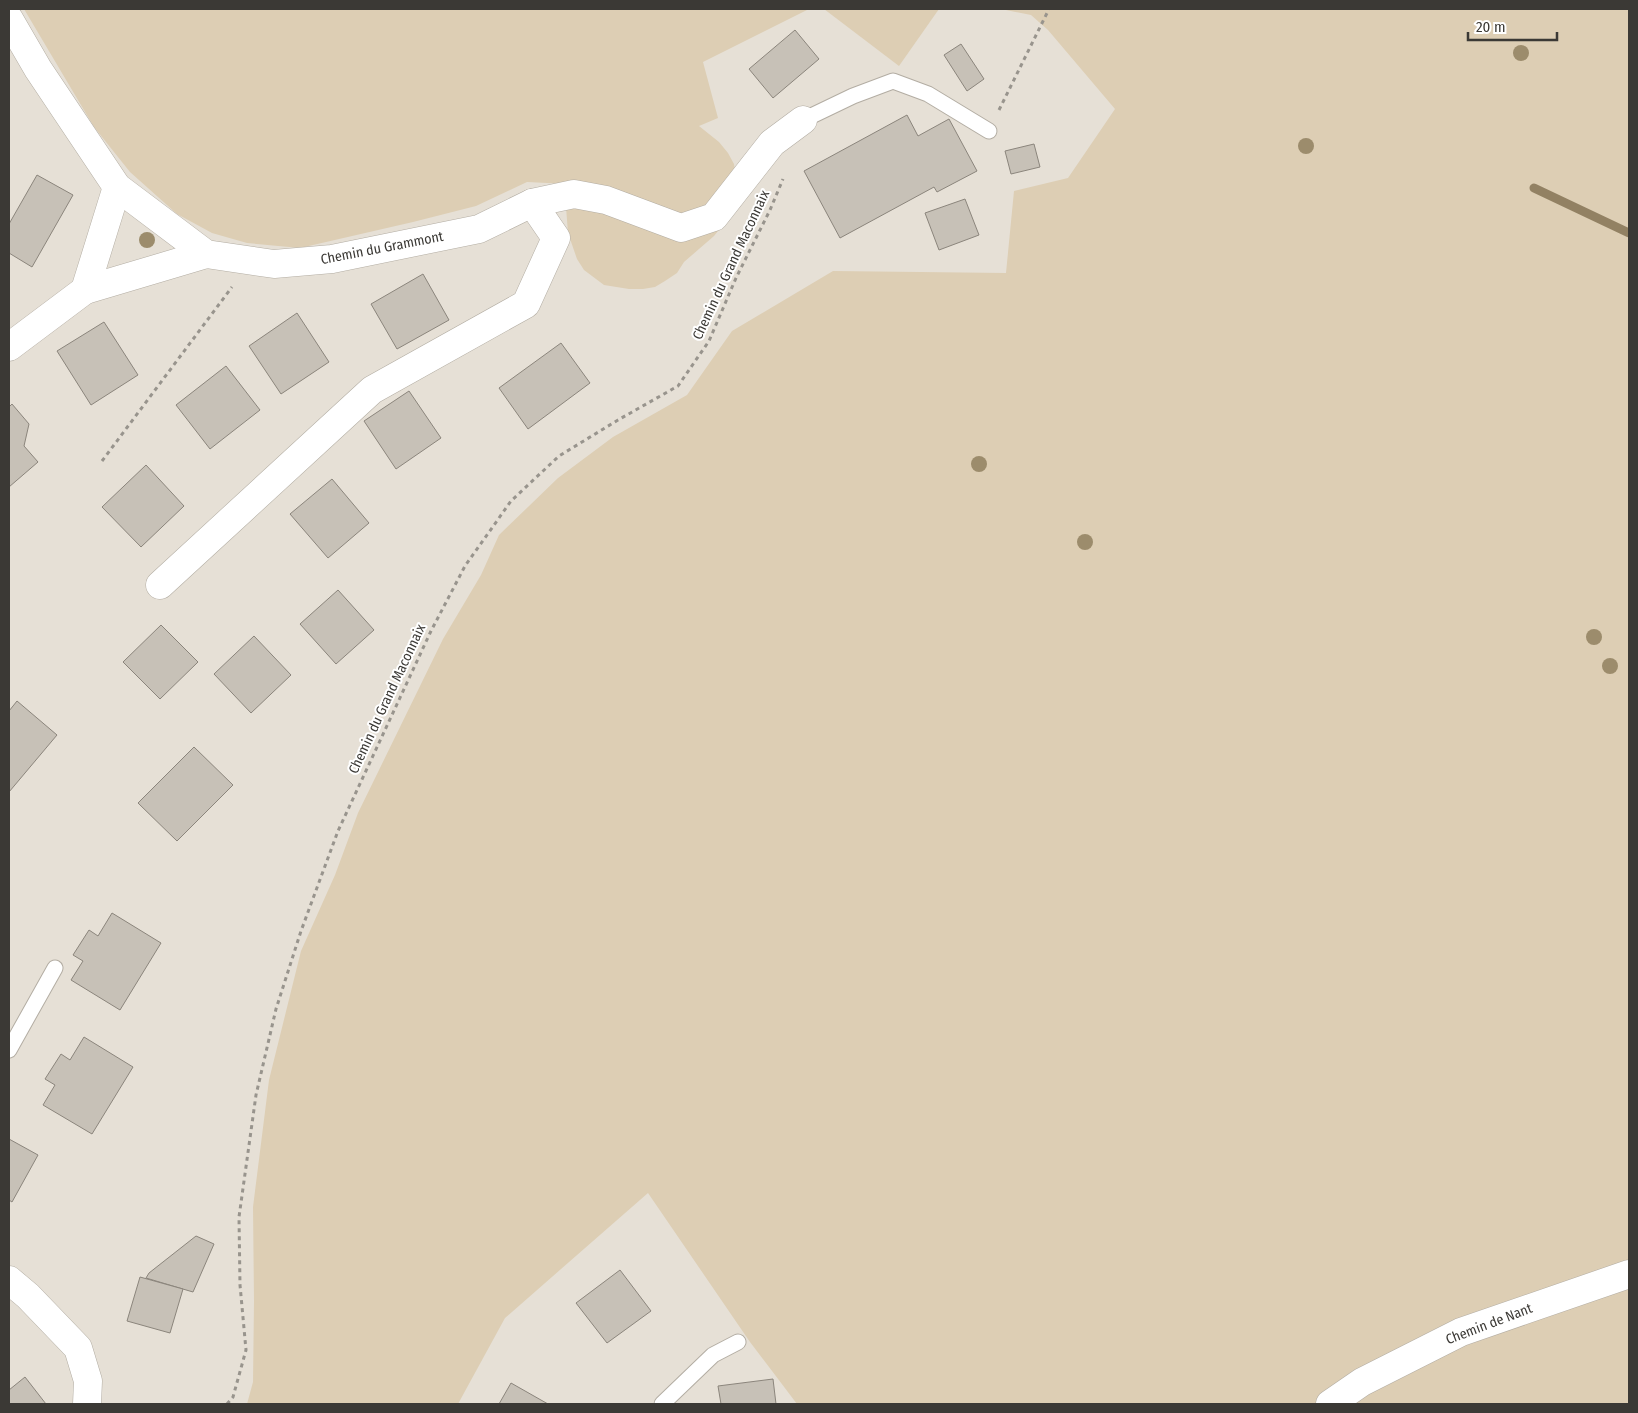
<svg xmlns="http://www.w3.org/2000/svg" width="1638" height="1413" font-family="'Fira Sans Condensed',sans-serif">
<rect width="100%" height="100%" fill="#e6e0d6"/>
<g fill="#ddceb4">
<polygon points="24,9 809,9 703,62 718,118 699,126 719,142 728,153 734,164 736,177 722,226 714,236 684,262 677,273 665,281 655,287 643,289 629,289 604,285 584,270 577,259 568,233 566,207 588,185 527,182 476,206 413,222 300,248 247,243 212,233 177,214 130,172 94,127"/>
<polygon points="824,9 939,9 899,66"/>
<polygon points="1001,9 1629,9 1629,1404 797,1404 750,1342 648,1193 505,1318 458,1404 247,1404 253,1382 254,1301 253,1207 269,1080 301,951 335,875 358,813 443,639 481,575 499,535 558,478 613,437 687,395 732,331 833,271 1006,273 1014,191 1068,178 1115,109 1048,30 1031,15"/>
</g>
<g fill="none" stroke-linecap="round" stroke-linejoin="round">
<polyline stroke="#928163" stroke-width="9" points="1534,188 1629,233"/>
</g>
<g fill="#c7c1b7" stroke="#8b857c">
<polygon points="795,30 819,59 773,98 749,69"/>
<polygon points="961,44 984,79 967,91 944,55"/>
<polygon points="907,115 918,136 949,119 977,171 937,192 934,187 840,238 804,171"/>
<polygon points="1034,144 1040,167 1011,174 1005,151"/>
<polygon points="37,175 73,195 32,267 9,253 9,224"/>
<polygon points="965,199 979,235 939,250 925,213"/>
<polygon points="423,274 449,320 397,349 371,304"/>
<polygon points="297,313 329,362 281,394 249,346"/>
<polygon points="104,322 138,375 91,405 57,351"/>
<polygon points="561,343 590,383 528,429 499,388"/>
<polygon points="226,366 260,410 210,449 176,405"/>
<polygon points="409,391 441,438 396,469 364,421"/>
<polygon points="12,404 29,424 24,446 38,462 9,487 9,407"/>
<polygon points="146,465 184,506 141,547 102,507"/>
<polygon points="332,479 369,523 328,558 290,514"/>
<polygon points="338,590 374,630 336,664 300,624"/>
<polygon points="161,625 198,662 160,699 123,662"/>
<polygon points="254,636 291,675 251,713 214,674"/>
<polygon points="17,701 57,735 9,792 9,711"/>
<polygon points="194,747 233,785 177,841 138,803"/>
<polygon points="112,913 161,943 120,1010 71,980 83,961 73,955 89,930 98,936"/>
<polygon points="84,1037 133,1067 92,1134 43,1105 55,1085 45,1079 61,1054 70,1060"/>
<polygon points="9,1139 38,1155 12,1202 9,1200"/>
<polygon points="196,1236 214,1244 193,1292 146,1278 149,1273"/>
<polygon points="620,1270 651,1311 607,1343 576,1303"/>
<polygon points="140,1277 183,1289 170,1333 127,1321"/>
<polygon points="25,1377 46,1404 9,1404 9,1390"/>
<polygon points="773,1379 776,1404 721,1404 718,1386"/>
<polygon points="511,1383 548,1404 499,1404"/>
</g>
<g fill="none" stroke-linecap="round" stroke-linejoin="round">
<g stroke="#b3ada3" stroke-width="17">
<g id="service">
<polyline points="803,120 853,96 893,81 928,94 989,131"/>
<polyline points="9,1050 55,968"/>
<polyline points="662,1404 713,1355 738,1342"/>
</g>
</g>
<g stroke="#b3ada3" stroke-width="29">
<g id="minor">
<polyline points="9,19 38,69 117,187 206,254 274,264 332,259 479,229 532,203 574,194 606,200 681,228 714,217 772,143 803,120"/>
<polyline points="85,290 206,254"/>
<polyline points="9,347 85,290 117,187"/>
<polyline points="160,585 372,390 526,304 556,238 532,203"/>
<polyline points="9,1280 28,1296 78,1348 88,1381 87,1404"/>
<polyline points="1330,1404 1362,1382 1461,1332 1629,1274"/>
</g>
</g>
<g stroke="#98948d" stroke-width="3" stroke-dasharray="4 4" stroke-linecap="butt">
<polyline points="999,110 1049,9"/>
<polyline points="102,461 232,287"/>
<polyline points="227,1404 233,1397 246,1350 240,1285 239,1217 256,1095 276,1009 301,931 338,831 431,631 465,566 511,501 559,456 618,420 678,386 709,341 736,278 770,210 783,179"/>
</g>
<use href="#service" stroke="#fff" stroke-width="15"/>
<use href="#minor" stroke="#fff" stroke-width="28"/>
</g>
<g fill="#9c8c6c">
<circle cx="1521" cy="53" r="8"/>
<circle cx="1306" cy="146" r="8"/>
<circle cx="147" cy="240" r="8"/>
<circle cx="979" cy="464" r="8"/>
<circle cx="1085" cy="542" r="8"/>
<circle cx="1594" cy="637" r="8"/>
<circle cx="1610" cy="666" r="8"/>
</g>
<g text-anchor="middle" dominant-baseline="central" stroke-width="4" stroke-linejoin="round" paint-order="stroke">
<g font-size="14" fill="#3b3935" stroke="#fff">
<text transform="translate(382 248) rotate(-11)">Chemin du Grammont</text>
<text transform="translate(731 265) rotate(-65)">Chemin du Grand Maconnaix</text>
<text transform="translate(387 699) rotate(-65)">Chemin du Grand Maconnaix</text>
<text transform="translate(1489 1324) rotate(-21)">Chemin de Nant</text>
</g>
</g>
<rect width="1638" height="1413" fill="none" stroke="#3b3935" stroke-width="20"/>
<path d="M1468 32v8h89v-8" fill="none" stroke="#3b3935" stroke-width="2.5"/>
<text x="1476" y="32" font-size="15" fill="#3b3935" stroke="#ffffff" stroke-width="4" paint-order="stroke">20 m</text>
</svg>
